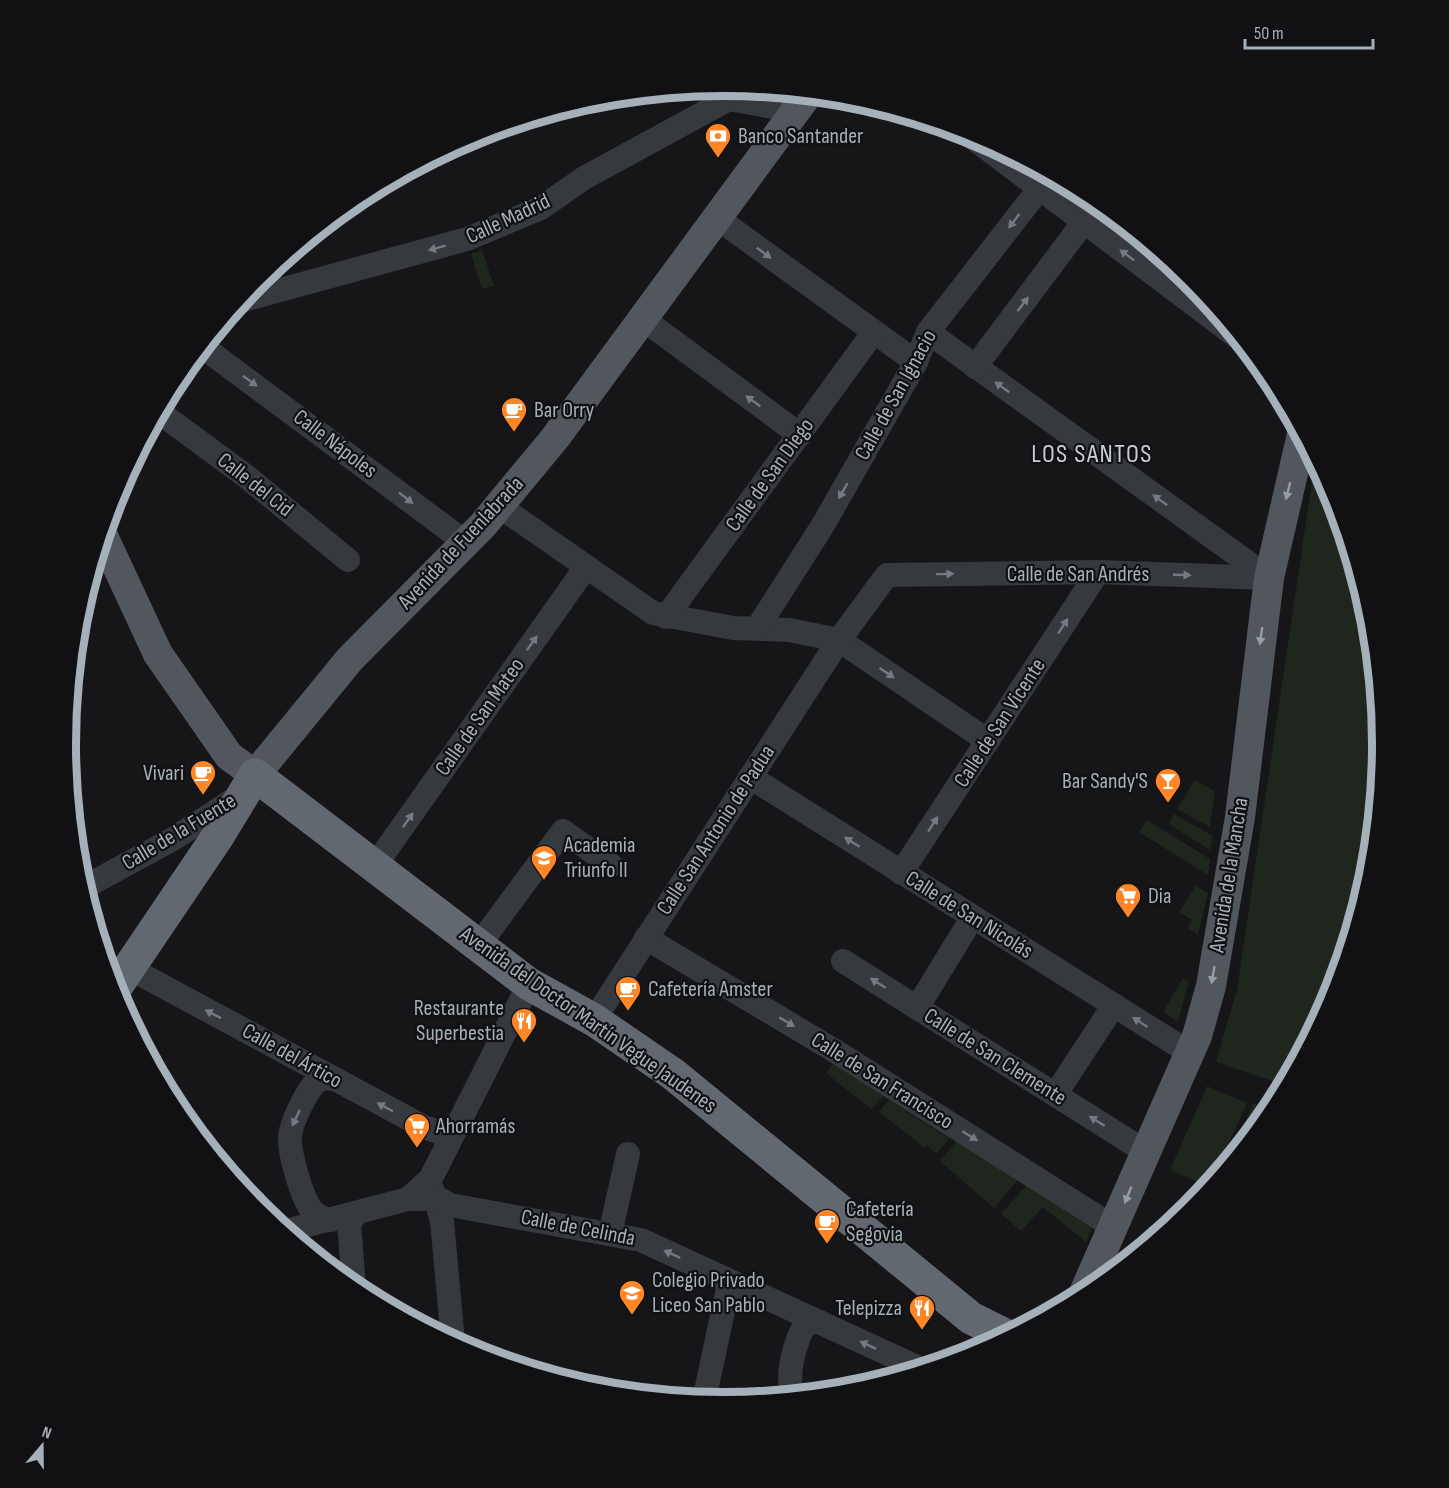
<svg xmlns="http://www.w3.org/2000/svg" width="1449" height="1488" font-family="'Sofia Sans Condensed',sans-serif">
<rect width="100%" height="100%" fill="#161618"/>
<g fill="#1e261d">
<polygon points="482,250 494,286 482,289 471,254"/>
<polygon points="1318,464 1333,492 1370,616 1383,744 1370,873 1333,996 1285,1085 1216,1062 1237,989 1312,481"/>
<polygon points="1195,780 1215,791 1210,827 1177,809"/>
<polygon points="1174,814 1213,836 1210,850 1169,824"/>
<polygon points="1147,820 1210,859 1208,875 1139,832"/>
<polygon points="1196,886 1208,893 1198,935 1188,928 1192,920 1179,912"/>
<polygon points="1183,978 1189,981 1178,1022 1163,1012"/>
<polygon points="833,1064 884,1096 871,1109 826,1073"/>
<polygon points="1207,1086 1247,1103 1209,1187 1170,1170"/>
<polygon points="889,1100 949,1139 936,1154 927,1145 925,1148 879,1112"/>
<polygon points="1253,1103 1271,1111 1237,1152 1234,1151"/>
<polygon points="956,1142 1018,1180 994,1208 940,1161"/>
<polygon points="1027,1185 1092,1228 1086,1242 1043,1207 1021,1231 1001,1214"/>
</g>
<g fill="none" stroke-linecap="round" stroke-linejoin="round">
<g stroke="#36393d" stroke-width="24">
<polyline points="715,86 729,99 795,111"/>
<polyline points="965,132 1241,340"/>
<polyline points="717,218 916,362"/>
<polyline points="240,301 467,239 541,208 584,178 729,99 756,89"/>
<polyline points="643,319 800,435"/>
<polyline points="928,332 1269,578"/>
<polyline points="203,347 465,542"/>
<polyline points="975,367 1098,203"/>
<polyline points="159,412 247,477 348,560"/>
<polyline points="499,506 653,613 733,628 789,630 839,640 988,741"/>
<polyline points="666,617 873,333"/>
<polyline points="758,627 823,525 916,362 928,332 1050,175"/>
<polyline points="750,777 1190,1053"/>
<polyline points="374,867 586,567"/>
<polyline points="901,873 1098,572"/>
<polyline points="83,888 173,839 239,796"/>
<polyline points="646,938 835,1051 1115,1228"/>
<polyline points="478,946 563,831 611,865"/>
<polyline points="843,961 1146,1152"/>
<polyline points="129,968 424,1127 444,1134 456,1128"/>
<polyline points="917,1008 972,918"/>
<polyline points="594,1020 839,640 887,575 1098,572 1269,578"/>
<polyline points="1055,1095 1114,1005"/>
<polyline points="432,1189 442,1221 453,1342"/>
<polyline points="436,1197 450,1205 641,1240 921,1369"/>
<polyline points="408,1199 431,1178 529,984"/>
<path d="M331 1220C323 1219 316 1215 311 1209 302 1198 289 1152 290 1138 290 1125 308 1086 319 1080 324 1078 328 1078 333 1079"/>
<polyline points="285,1231 408,1199 424,1199"/>
<polyline points="610,1234 628,1154"/>
<polyline points="354,1288 349,1223 356,1214"/>
<path d="M795 1396C783 1383 796 1334 807 1323L820 1322"/>
<polyline points="704,1400 728,1288 724,1278"/>
</g>
<g stroke="#52575d" stroke-width="30">
<polyline points="103,536 158,654 229,756 255,775 350,659 483,525 555,438 808,94"/>
<polyline points="1083,1295 1197,1036 1211,986 1240,817 1269,578 1302,434"/>
</g>
<polyline stroke="#62686f" stroke-width="33" points="114,990 218,836 255,775 529,984 594,1020 673,1074 971,1318 1007,1336"/>
</g>
<defs><path id="oneway-solid" d="M-6-.8H1V-3.2L6.5 0L1 3.2V.8H-6Z" transform="scale(1.5)"/></defs>
<g fill="#747a81">
<use href="#oneway-solid" transform="translate(1014 221) rotate(127)"/>
<use href="#oneway-solid" transform="translate(437 248) rotate(165)"/>
<use href="#oneway-solid" transform="translate(764 253) rotate(36)"/>
<use href="#oneway-solid" transform="translate(1127 255) rotate(-143)"/>
<use href="#oneway-solid" transform="translate(1023 304) rotate(-53)"/>
<use href="#oneway-solid" transform="translate(250 381) rotate(36)"/>
<use href="#oneway-solid" transform="translate(1002 387) rotate(-144)"/>
<use href="#oneway-solid" transform="translate(753 401) rotate(-144)"/>
<use href="#oneway-solid" transform="translate(843 491) rotate(120)"/>
<use href="#oneway-solid" transform="translate(406 498) rotate(38)"/>
<use href="#oneway-solid" transform="translate(1160 500) rotate(-144)"/>
<use href="#oneway-solid" transform="translate(945 574) rotate(-1)"/>
<use href="#oneway-solid" transform="translate(1182 575) rotate(2)"/>
<use href="#oneway-solid" transform="translate(1063 626) rotate(-57)"/>
<use href="#oneway-solid" transform="translate(532 643) rotate(-55)"/>
<use href="#oneway-solid" transform="translate(887 673) rotate(34)"/>
<use href="#oneway-solid" transform="translate(408 820) rotate(-55)"/>
<use href="#oneway-solid" transform="translate(933 824) rotate(-57)"/>
<use href="#oneway-solid" transform="translate(852 842) rotate(-148)"/>
<use href="#oneway-solid" transform="translate(878 983) rotate(-148)"/>
<use href="#oneway-solid" transform="translate(213 1014) rotate(-153)"/>
<use href="#oneway-solid" transform="translate(787 1022) rotate(31)"/>
<use href="#oneway-solid" transform="translate(1140 1022) rotate(-147)"/>
<use href="#oneway-solid" transform="translate(385 1107) rotate(-152)"/>
<use href="#oneway-solid" transform="translate(296 1118) rotate(115)"/>
<use href="#oneway-solid" transform="translate(1097 1121) rotate(-148)"/>
<use href="#oneway-solid" transform="translate(970 1136) rotate(32)"/>
<use href="#oneway-solid" transform="translate(672 1254) rotate(-155)"/>
<use href="#oneway-solid" transform="translate(868 1345) rotate(-155)"/>
</g>
<g fill="#959ea7">
<use href="#oneway-solid" transform="translate(1288 491) rotate(104)"/>
<use href="#oneway-solid" transform="translate(1261 636) rotate(98)"/>
<use href="#oneway-solid" transform="translate(1213 975) rotate(100)"/>
<use href="#oneway-solid" transform="translate(1128 1195) rotate(112)"/>
</g>
<defs>
<g id="bank-pin" transform="scale(1.35)"><path d="M0 17L-7.5 6A9.5 9.5 0 1 1 7.5 6Z" fill="#ff8627" stroke="#111113"/><path d="M-6-4H6V4H-6ZM0-2.3a2.3 2.3 0 1 0 0 4.6a2.3 2.3 0 1 0 0-4.6Z" fill="#fff"/></g>
<g id="cafe-pin" transform="scale(1.35)"><path d="M0 17L-7.5 6A9.5 9.5 0 1 1 7.5 6Z" fill="#ff8627" stroke="#111113"/><path d="M-5.5-4.5H6V0H3Q3 3.5 0 3.5H-2.5Q-5.5 3.5-5.5 0ZM3-3.2v2h1.7v-2ZM-6 4.5H4V6H-6Z" fill="#fff"/></g>
<g id="bar-pin" transform="scale(1.35)"><path d="M0 17L-7.5 6A9.5 9.5 0 1 1 7.5 6Z" fill="#ff8627" stroke="#111113"/><path d="M-6-5H6L.8 .8V4.5H3.5V6h-7V4.5H-.8V.8Z" fill="#fff"/></g>
<g id="school-pin" transform="scale(1.35)"><path d="M0 17L-7.5 6A9.5 9.5 0 1 1 7.5 6Z" fill="#ff8627" stroke="#111113"/><path d="M0-5L7-2L0 1L-7-2ZM-4 1L0 2.5L4 1V4Q0 6-4 4Z" fill="#fff"/></g>
<g id="supermarket-pin" transform="scale(1.35)"><path d="M0 17L-7.5 6A9.5 9.5 0 1 1 7.5 6Z" fill="#ff8627" stroke="#111113"/><path d="M-6-5.5h2.5l.6 2H6L4.5 2H-2.5L-4.4-4H-6ZM-1.5 3.2a1.3 1.3 0 1 0 .1 0ZM3 3.2a1.3 1.3 0 1 0 .1 0Z" fill="#fff"/></g>
<g id="restaurant-pin" transform="scale(1.35)"><path d="M0 17L-7.5 6A9.5 9.5 0 1 1 7.5 6Z" fill="#ff8627" stroke="#111113"/><path d="M-5-6h1v4h1v-4h1v4h1v-4h1v5L-1.5 .5V6h-2V.5L-5-1ZM5-6V6H3V1.5H1.5Q1.5-4 5-6Z" fill="#fff"/></g>
</defs>
<g fill-rule="evenodd">
<use href="#bank-pin" x="718" y="136"/>
<use href="#cafe-pin" x="514" y="410"/>
<use href="#cafe-pin" x="203" y="773"/>
<use href="#bar-pin" x="1168" y="781"/>
<use href="#school-pin" x="544" y="858"/>
<use href="#supermarket-pin" x="1128" y="896"/>
<use href="#cafe-pin" x="628" y="989"/>
<use href="#restaurant-pin" x="524" y="1021"/>
<use href="#supermarket-pin" x="417" y="1126"/>
<use href="#cafe-pin" x="827" y="1222"/>
<use href="#school-pin" x="632" y="1293"/>
<use href="#restaurant-pin" x="922" y="1308"/>
</g>
<g text-anchor="middle" dominant-baseline="central" stroke-width="4.5" stroke-linejoin="round" paint-order="stroke">
<g font-size="22" fill="#a6b0b9" stroke="#111113" text-anchor="start">
<text x="738" y="136">Banco Santander</text>
<text x="534" y="410">Bar Orry</text>
<text x="184" y="773" text-anchor="end">Vivari</text>
<text x="1148" y="781" text-anchor="end">Bar Sandy'S</text>
<text x="564" y="845">Academia<tspan x="564" dy="25">Triunfo II</tspan></text>
<text x="1148" y="896">Dia</text>
<text x="648" y="989">Cafetería Amster</text>
<text x="504" y="1008" text-anchor="end">Restaurante<tspan x="504" dy="25">Superbestia</tspan></text>
<text x="436" y="1126">Ahorramás</text>
<text x="846" y="1209">Cafetería<tspan x="846" dy="25">Segovia</tspan></text>
<text x="652" y="1280">Colegio Privado<tspan x="652" dy="25">Liceo San Pablo</tspan></text>
<text x="902" y="1308" text-anchor="end">Telepizza</text>
</g>
<g font-size="22" fill="#a6b0b9" stroke="#111113">
<text transform="translate(508 219) rotate(-25)">Calle Madrid</text>
<text transform="translate(896 395) rotate(-61)">Calle de San Ignacio</text>
<text transform="translate(335 444) rotate(37)">Calle Nápoles</text>
<text transform="translate(770 475) rotate(-54)">Calle de San Diego</text>
<text transform="translate(255 485) rotate(38)">Calle del Cid</text>
<text transform="translate(461 543) rotate(-47)">Avenida de Fuenlabrada</text>
<text x="1078" y="574">Calle de San Andrés</text>
<text transform="translate(480 717) rotate(-55)">Calle de San Mateo</text>
<text transform="translate(1000 723) rotate(-57)">Calle de San Vicente</text>
<text transform="translate(716 830) rotate(-57)">Calle San Antonio de Padua</text>
<text transform="translate(179 832) rotate(-31)">Calle de la Fuente</text>
<text transform="translate(1229 875) rotate(-81)">Avenida de la Mancha</text>
<text transform="translate(969 915) rotate(32)">Calle de San Nicolás</text>
<text transform="translate(588 1020) rotate(35)">Avenida del Doctor Martín Vegue Jaudenes</text>
<text transform="translate(292 1056) rotate(29)">Calle del Ártico</text>
<text transform="translate(995 1057) rotate(32)">Calle de San Clemente</text>
<text transform="translate(882 1081) rotate(32)">Calle de San Francisco</text>
<text transform="translate(578 1228) rotate(11)">Calle de Celinda</text>
</g>
<g font-size="26" letter-spacing="1.5" fill="#c8ced5" stroke="#111113">
<text x="1092" y="454">LOS SANTOS</text>
</g>
</g>
<path d="M0 0H1449V1488H0ZM76 744a648 648 0 1 1 1296 0a648 648 0 1 1-1296 0Z" fill="#111113" fill-rule="evenodd"/>
<path fill="none" stroke="#a6b0b9" stroke-width="8" d="M76 744a648 648 0 1 1 1296 0a648 648 0 1 1-1296 0Z"/>
<g transform="translate(42 1446) rotate(20)" stroke="#111113" stroke-width="4.5" paint-order="stroke">
<path d="M0-4.5L10 22L0 15L-10 22Z" fill="#a6b0b9"/>
<text y="-9" font-size="16" font-weight="bold" text-anchor="middle" fill="#a6b0b9">N</text>
</g>
<path d="M1245 39v9h128v-9" fill="none" stroke="#a6b0b9" stroke-width="3"/>
<text x="1254" y="39" font-size="18" fill="#a6b0b9" stroke="#111113" stroke-width="4.5" paint-order="stroke">50 m</text>
</svg>
